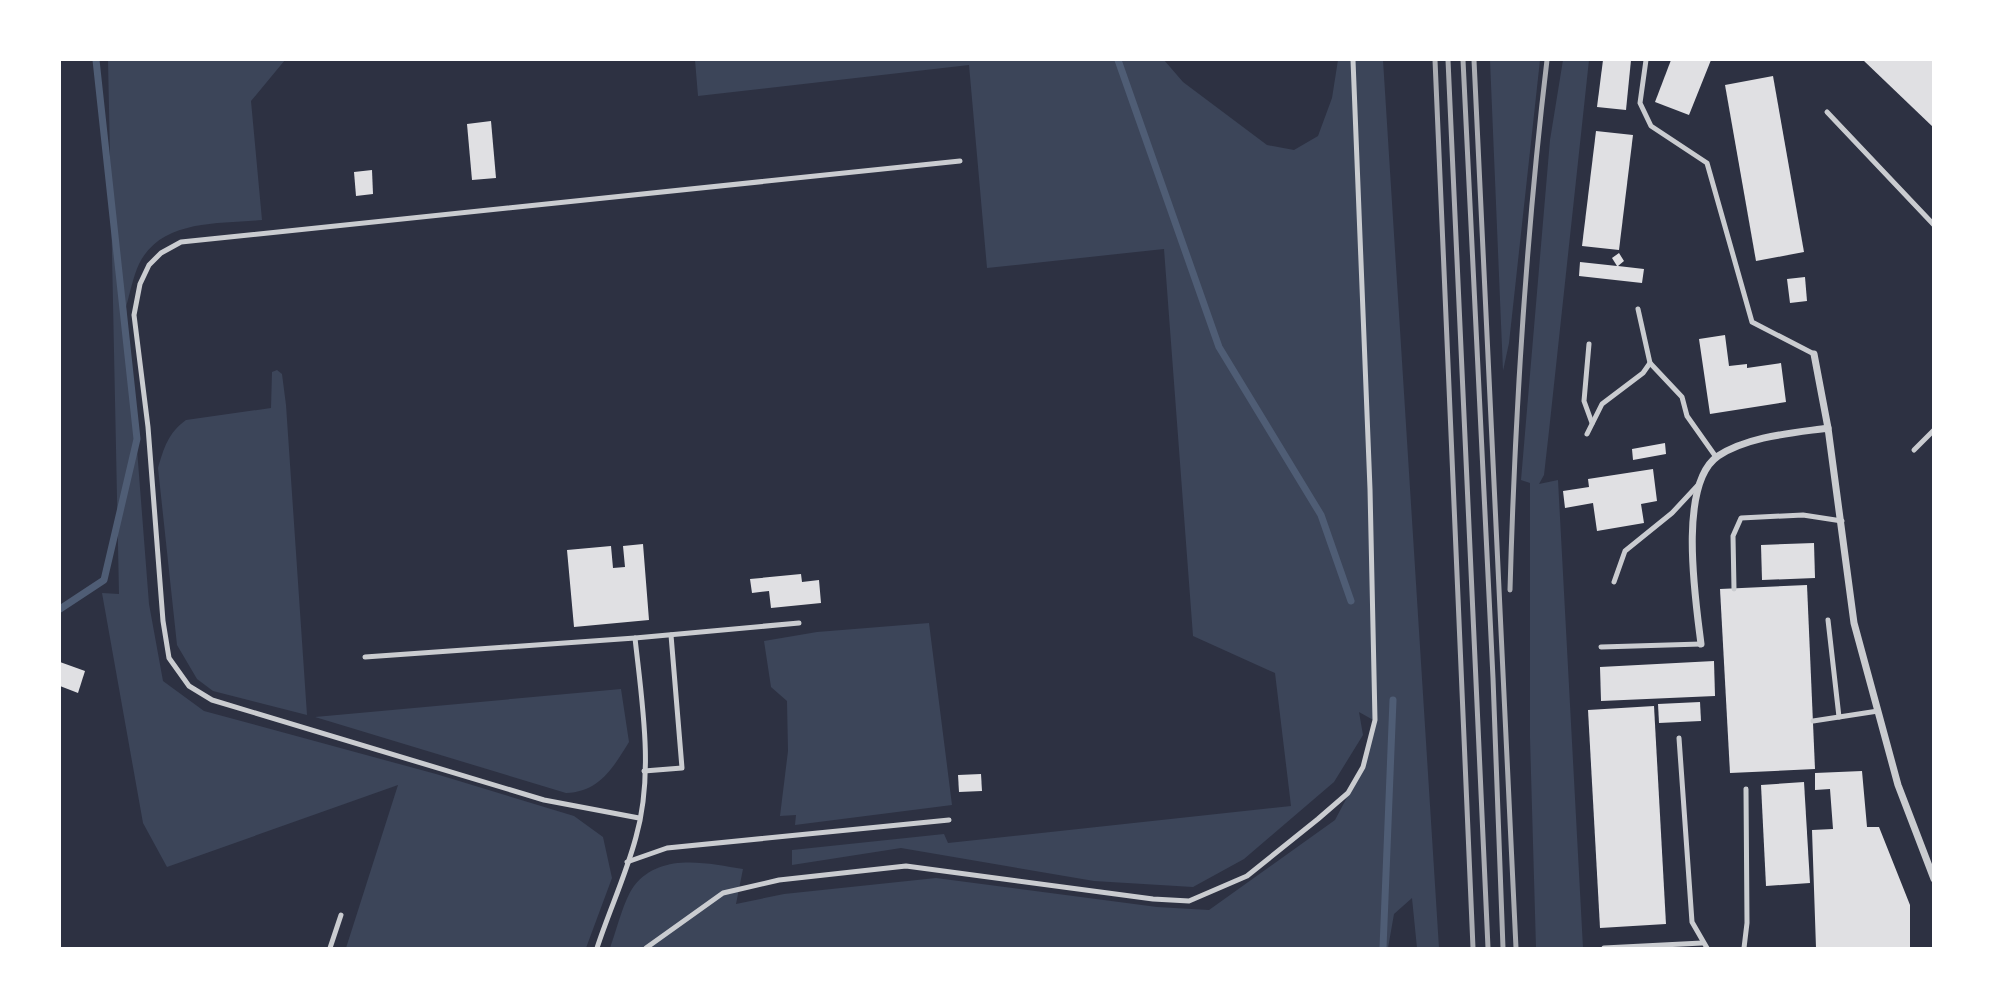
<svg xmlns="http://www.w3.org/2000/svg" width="1993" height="1008" font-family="'Asap Condensed',sans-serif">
<rect width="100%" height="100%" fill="#2d3142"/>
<g fill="#3c4559">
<path d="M108 60H285L251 101 262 220C219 224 161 219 139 264 133 277 130 293 126 307L149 604 163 681 204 711 436 774 574 816 603 837 612 878 586 948H346L398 785 167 867 143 823 102 593 119 594Z"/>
<path d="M695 60H1164L1183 82 1267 145 1294 150 1318 136 1332 98 1338 60H1383L1439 948H1417L1412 898 1394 914 1388 948H610C616 932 624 899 634 886 660 852 707 863 743 869L736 904 784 894 936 878 1157 907 1209 910 1335 820 1363 767 1375 721 1359 712 1363 735 1334 782 1244 859 1193 887 1094 881 901 848 792 865V850L944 834 948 843 1291 806 1275 673 1193 636 1164 249 987 268 969 65 698 96Z"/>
<polygon points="1490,60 1540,60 1509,343 1503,371"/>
<polygon points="1563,60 1589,60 1549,431 1544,475 1539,484 1558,480 1583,948 1536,948 1530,738 1530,483 1521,480 1550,140"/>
<path d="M277 370 282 374 286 405 307 715 213 691 197 679 177 645 158 468C164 448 168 433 186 420L271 408 272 372Z"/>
<polygon points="929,623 952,805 795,825 796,815 780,816 788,751 787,701 771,687 764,641 817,632"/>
<path d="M621 689 629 742C613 768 599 792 566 793L315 717Z"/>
</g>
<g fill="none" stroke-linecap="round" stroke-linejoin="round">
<g stroke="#4f5d75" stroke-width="7">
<polyline points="1118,60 1219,347 1321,515 1351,601"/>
<polyline points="60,609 104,580 137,439 96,60"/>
<polyline points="1383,948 1393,700"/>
</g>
</g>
<g fill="#e0e0e3">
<polygon points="1603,60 1631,60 1626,110 1597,107"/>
<polygon points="1671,60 1711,60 1689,115 1655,102"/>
<polygon points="1863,60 1934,60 1934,128"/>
<polygon points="1773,76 1804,252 1756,261 1725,85"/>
<polygon points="491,121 496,178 472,180 467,124"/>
<polygon points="1596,131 1633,135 1619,250 1582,246"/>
<polygon points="372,170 373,194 356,196 354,172"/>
<polygon points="1619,253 1624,261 1618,266 1644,269 1642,283 1579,276 1580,262 1617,266 1612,258"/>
<polygon points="1805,277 1807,301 1790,303 1787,279"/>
<polygon points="1725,335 1729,366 1747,364 1747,368 1781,363 1786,402 1710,414 1699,339"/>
<polygon points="1665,443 1666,454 1633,460 1632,449"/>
<polygon points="1653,469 1657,501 1641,504 1644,523 1597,531 1593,503 1565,508 1563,491 1589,487 1588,479"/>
<polygon points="1814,543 1815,578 1762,580 1761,545"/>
<polygon points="643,544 649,620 574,627 567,550 611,546 613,568 625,567 623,546"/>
<polygon points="801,574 802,582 819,580 821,603 771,608 769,591 752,593 750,579"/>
<polygon points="1807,585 1815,769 1730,773 1720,589"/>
<polygon points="1714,661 1715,696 1601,701 1600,667"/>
<polygon points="60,662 85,671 78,693 60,686"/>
<polygon points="1700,702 1701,721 1659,723 1658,704"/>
<polygon points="1654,706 1666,924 1600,928 1588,710"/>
<polygon points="1862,771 1867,827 1879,827 1910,905 1910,948 1816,948 1812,830 1833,829 1830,789 1815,790 1815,773"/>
<polygon points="981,774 982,791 959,792 958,775"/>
<polygon points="1804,782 1810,883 1766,886 1761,785"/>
</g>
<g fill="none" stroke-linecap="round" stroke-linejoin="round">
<g stroke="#caccd0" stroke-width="5">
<polyline points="1646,60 1640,103 1651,126 1707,163 1752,322 1814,354"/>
<polyline points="1827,112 1934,225"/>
<polyline points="1638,309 1650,363 1682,397 1687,416 1716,457"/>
<polyline points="1589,344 1584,401 1592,423"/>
<polyline points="1587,434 1602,404 1643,373 1650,363"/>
<polyline points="1914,450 1934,430"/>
<polyline points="1614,582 1625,551 1672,513 1699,484"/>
<polyline points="1734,589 1733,536 1741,518 1803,515 1842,521"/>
<polyline points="1828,620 1839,717"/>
<polyline points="1601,647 1701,644"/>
<polyline points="365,657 635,638 799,623"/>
<polyline points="1813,721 1878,711"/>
<polyline points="1679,738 1692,922 1707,948"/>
<polyline points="644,771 682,768 671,635"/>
<polyline points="639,818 544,800 212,700 189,686 169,658 163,621 148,427 134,315 140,284 149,265 161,253 181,242 960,161"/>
<polyline points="627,862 667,848 949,820"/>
<polyline points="330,948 341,915"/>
<path d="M597 948C609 911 626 875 636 837 654 774 642 702 635 638"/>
<polyline points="646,948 723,893 779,880 906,866 1153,899 1189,901 1247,876 1318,819 1348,793 1363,767 1375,720 1370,489 1353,60"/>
<polyline points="1604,948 1702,943"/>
<polyline points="1744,948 1747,923 1746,789"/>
</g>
<g stroke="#caccd0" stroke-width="7">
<polyline points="1814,354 1828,428"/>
<path d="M1701 644C1696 603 1677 484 1718 456 1749 436 1793 433 1828 428L1854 623 1898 785 1934 879"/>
</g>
<g stroke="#abadb3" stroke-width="5">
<polyline points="1435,60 1473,948"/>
<polyline points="1448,60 1488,948"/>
<polyline points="1463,60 1493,678 1503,948"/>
<polyline points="1474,60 1516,948"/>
<path d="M1510 590C1515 412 1526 236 1547 60"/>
</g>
</g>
<rect width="1993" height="1008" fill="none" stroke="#ffffff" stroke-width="122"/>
</svg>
